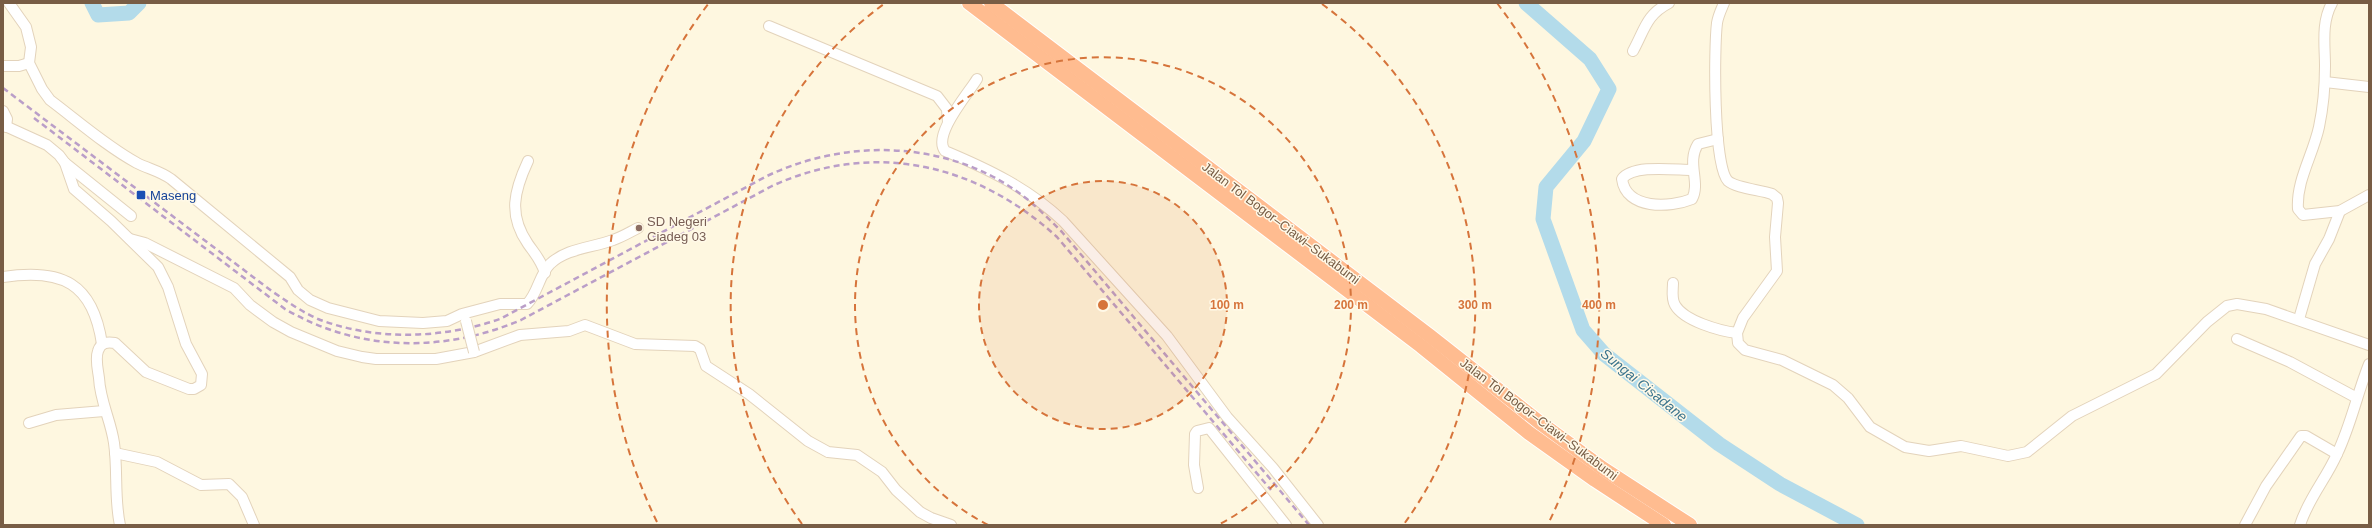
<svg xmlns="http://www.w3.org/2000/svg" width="2372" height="528" font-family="Arial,sans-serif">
<rect width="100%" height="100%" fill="#fef7e0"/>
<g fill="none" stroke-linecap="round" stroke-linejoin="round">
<g stroke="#b3dbea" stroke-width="15">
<polyline points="92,3 98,15 129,13 139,3"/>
<polyline points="1526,3 1590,59 1609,89 1584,141 1546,187 1543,219 1583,330 1604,354 1719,444 1780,484 1857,525"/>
</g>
<g stroke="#e3d3bb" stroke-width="12">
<g id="minor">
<path d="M9 3 26 27 31 47 29 63 42 89 50 100C78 121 106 146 137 163 149 169 160 171 171 179L290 277 298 290 310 300 328 308 379 321 423 323 447 321 462 314 500 304H527C538 293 539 275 550 264 567 248 592 248 613 240 622 237 630 232 638 228"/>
<path d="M1724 3C1721 10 1718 16 1717 23 1714 47 1713 166 1728 181 1736 188 1761 190 1772 194L1777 198 1778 203 1775 237 1777 271 1743 318 1737 333 1738 343 1745 350 1782 360 1833 385 1848 398 1870 427 1905 447 1929 451 1961 446 2008 456 2027 452 2072 416 2156 374 2207 322 2227 306 2237 304 2266 309 2369 345"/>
<path d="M2332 3C2321 23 2325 45 2325 66 2325 86 2323 108 2319 127 2313 155 2296 181 2298 209L2303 215 2340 211 2369 195"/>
<polyline points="769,26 937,96 947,109 948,122"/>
<path d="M1633 51C1645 29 1646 15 1669 3"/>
<polyline points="3,66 19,66 29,63"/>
<path d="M977 79C968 94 932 135 945 151 988 169 1028 188 1063 221L1167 336 1227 417 1273 468 1318 525"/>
<polyline points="2325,82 2369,87"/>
<polyline points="3,111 7,119 6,127"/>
<path d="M3 125 47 145 59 155 65 163 74 189 111 221 158 267 168 287 186 344 202 374 201 385 194 389H189L146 372 115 343C107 342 101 342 98 351 95 359 98 370 99 378 100 401 111 421 114 443 118 470 114 498 120 525"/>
<path d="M528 161C514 191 508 215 528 244 535 254 541 260 545 273"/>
<polyline points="65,163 131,216"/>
<path d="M1692 170C1675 170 1633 164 1622 179 1626 210 1670 208 1692 199 1701 182 1686 163 1698 144L1718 139"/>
<polyline points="130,239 145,243 234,288 250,305 273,322 291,332 337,351 362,357 376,359 436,359 474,352 520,335 569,331 585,325 635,344 695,346 700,349 706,366 749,394 808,441 828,452 857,455 882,472 896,490 920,512 931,518 951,525"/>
<path d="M3 277C62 268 93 283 102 344"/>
<path d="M1673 283C1673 290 1671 298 1675 305 1684 321 1720 331 1737 333"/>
<polyline points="2299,319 2315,264 2329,239 2340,211"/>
<polyline points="2237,339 2290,362 2357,398"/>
<polyline points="29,423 56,415 104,411"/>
<polyline points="115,453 157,462 201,485 229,484 242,497 254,525"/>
<polyline points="1198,488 1194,465 1195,434 1197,431 1209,428 1286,525"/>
<polyline points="2245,525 2266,486 2301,436 2306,436 2337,454"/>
<path d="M2300 525C2308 499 2326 479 2337 454 2351 425 2357 394 2369 364"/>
</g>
</g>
<g stroke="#fff" stroke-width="16">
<g id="highway">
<polyline points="969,3 1421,346 1529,433 1595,480 1664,525"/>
<polyline points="991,3 1430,336 1539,422 1602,468 1690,525"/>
</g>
</g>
<use href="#minor" stroke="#fff" stroke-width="10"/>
<use href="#highway" stroke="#ffbc90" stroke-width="14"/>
<g stroke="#ba9ec8" stroke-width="2.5" stroke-dasharray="6 4" stroke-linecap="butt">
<path d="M3 88 273 292C288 302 302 312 318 319 375 341 442 339 500 319L767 176C849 137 953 140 1027 199 1039 209 1051 221 1062 232L1309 525"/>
<path d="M34 118 285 309C359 352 443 353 521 320L772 186C873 140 976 163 1057 237L1271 490"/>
</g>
<g stroke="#e3d3bb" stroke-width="12" stroke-linecap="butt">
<polyline id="minor-bridge" points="466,321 474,352"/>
</g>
<use href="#minor-bridge" stroke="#fff" stroke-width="10"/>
</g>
<circle cx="1103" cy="305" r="124" fill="#d6743b" fill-opacity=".12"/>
<g fill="none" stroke="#d6743b" stroke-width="2" stroke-dasharray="7 5">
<circle cx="1103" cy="305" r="124"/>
<path d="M988 525A248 248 0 1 1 1218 525"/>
<path d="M802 524A372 372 0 0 1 884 4M1322 4A372 372 0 0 1 1404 524"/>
<path d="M657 522A496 496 0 0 1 709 3M1497 3A496 496 0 0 1 1549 522"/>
</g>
<rect fill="#1a4fb4" stroke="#fff9e8" stroke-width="1.5" x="136" y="190" width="10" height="10" rx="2"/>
<circle fill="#8d6e63" stroke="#fff9e8" stroke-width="1.5" cx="639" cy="228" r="4"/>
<g text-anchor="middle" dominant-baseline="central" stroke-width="3" stroke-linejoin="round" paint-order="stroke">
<g font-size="13" fill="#164399" stroke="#fff9e8" text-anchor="start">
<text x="150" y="195">Maseng</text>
</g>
<g font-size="13" fill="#785e54" stroke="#fff9e8" text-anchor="start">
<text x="647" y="221">SD Negeri<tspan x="647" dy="15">Ciadeg 03</tspan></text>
</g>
<g font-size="13" fill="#785d45" stroke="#fff9e8">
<text transform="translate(1281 223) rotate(37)">Jalan Tol Bogor–Ciawi–Sukabumi</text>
<text transform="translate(1539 419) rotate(37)">Jalan Tol Bogor–Ciawi–Sukabumi</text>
</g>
<g font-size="14" font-style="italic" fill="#3c758e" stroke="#fff9e8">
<text transform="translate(1644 385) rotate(39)">Sungai Cisadane</text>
</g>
</g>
<circle cx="1103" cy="305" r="6" fill="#d6743b" stroke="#fff9e8" stroke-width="2"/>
<g font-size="12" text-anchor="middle" font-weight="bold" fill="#d6743b" stroke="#fff9e8" stroke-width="3" stroke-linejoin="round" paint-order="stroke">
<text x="1227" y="309">100 m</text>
<text x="1351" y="309">200 m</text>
<text x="1475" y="309">300 m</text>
<text x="1599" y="309">400 m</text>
</g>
<rect width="2372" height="528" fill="none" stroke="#785d45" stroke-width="8"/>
</svg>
